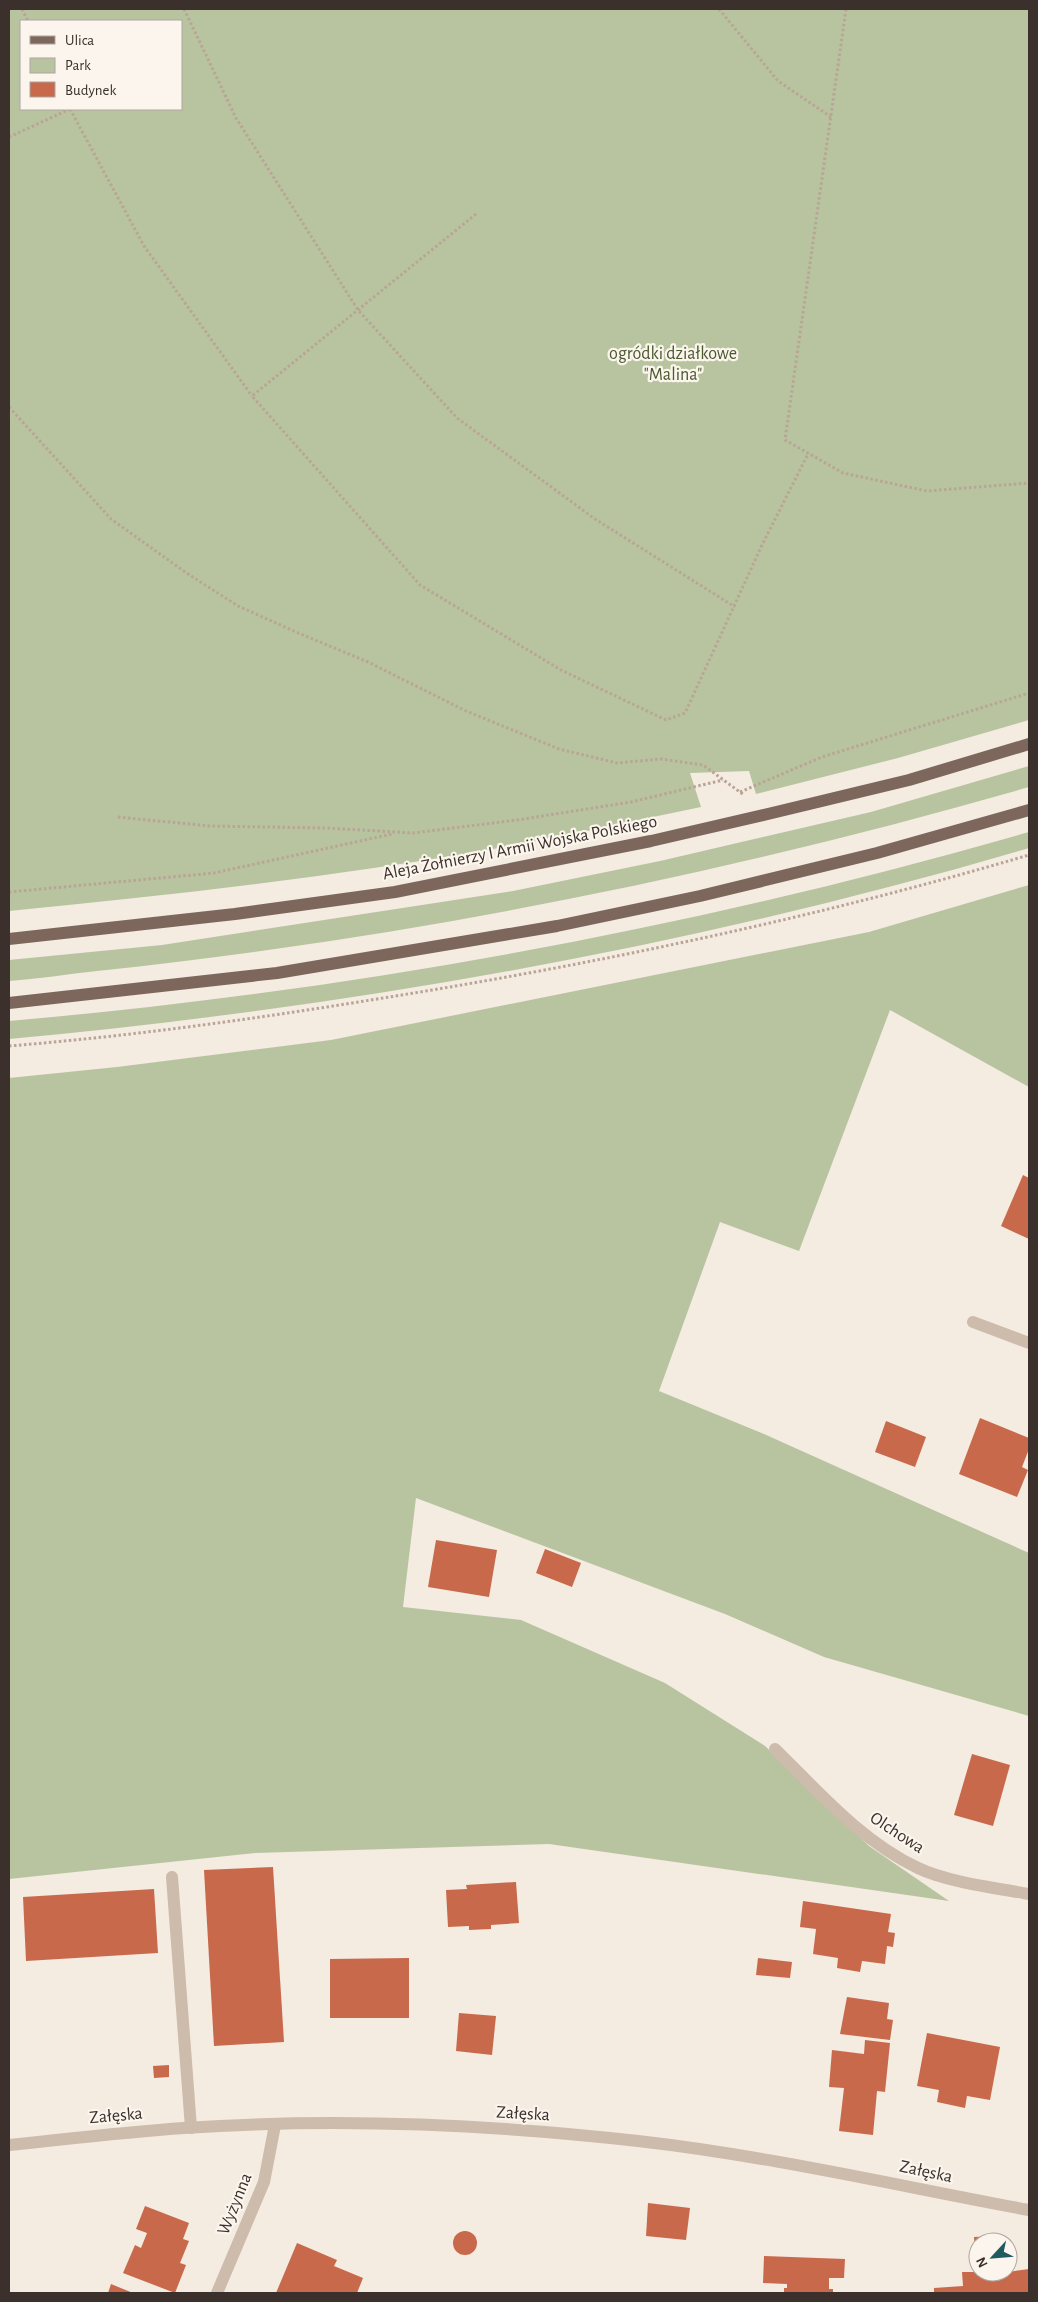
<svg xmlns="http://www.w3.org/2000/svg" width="1038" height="2302" font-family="'Alegreya Sans',sans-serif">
<rect width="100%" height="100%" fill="#f4ebe1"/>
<g fill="#b8c4a0" fill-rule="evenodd">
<path d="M9 9H1029V720L898 758 756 794 749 771 690 773 701 807C632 821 563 837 493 849 333 877 171 895 9 911ZM181 21V109H21V21Z"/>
<path d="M1029 766V787C779 859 525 914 268 950 211 958 154 965 97 971 68 974 38 979 9 981V960L162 945 513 891 660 861 871 812Z"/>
<path d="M1029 832V848C697 946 354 1007 9 1039V1021C354 991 696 928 1029 832Z"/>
<polygon points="1029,885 1029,1087 890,1010 799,1251 720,1222 659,1391 764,1434 1029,1553 1029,1716 824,1657 725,1614 416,1498 403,1607 521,1620 665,1683 765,1746 869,1846 949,1901 549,1844 255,1853 9,1879 9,1078 117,1067 331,1040 869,932"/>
</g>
<g fill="#c8694b">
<polygon points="1023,1175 1029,1178 1029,1239 1001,1226"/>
<polygon points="980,1418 1029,1438 1029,1449 1022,1467 1028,1470 1017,1497 959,1474"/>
<polygon points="886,1421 926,1437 915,1467 875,1452"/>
<polygon points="436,1540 497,1550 489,1597 428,1587"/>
<polygon points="545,1549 581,1563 572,1587 536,1573"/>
<polygon points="972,1754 1010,1765 993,1826 954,1815"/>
<polygon points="273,1867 284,2042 214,2046 204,1870"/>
<polygon points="516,1882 519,1923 491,1925 491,1929 469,1930 469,1926 448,1927 446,1890 467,1889 466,1885"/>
<polygon points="154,1889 158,1953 26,1961 23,1897"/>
<polygon points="803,1901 891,1914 888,1932 895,1933 893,1947 887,1946 885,1964 862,1961 860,1972 837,1968 838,1958 813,1954 816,1929 800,1927"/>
<polygon points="409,1958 409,2018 330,2018 330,1959"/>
<polygon points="758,1958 792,1962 790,1978 756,1975"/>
<polygon points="847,1997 889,2003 887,2019 893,2020 890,2040 840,2034"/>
<polygon points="459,2013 496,2016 492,2055 456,2051"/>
<polygon points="927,2033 1000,2047 990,2100 967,2096 965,2108 937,2102 939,2090 917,2086"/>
<polygon points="865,2040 890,2043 885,2092 877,2091 873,2135 839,2131 844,2088 829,2087 832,2050 864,2054"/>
<polygon points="169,2065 169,2077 154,2078 153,2066"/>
<polygon points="648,2203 690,2208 686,2240 646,2236"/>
<polygon points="145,2206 189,2223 183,2239 189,2241 180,2263 186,2265 175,2293 123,2273 135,2245 141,2248 147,2233 136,2229"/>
<circle cx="465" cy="2243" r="12"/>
<polygon points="993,2236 993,2242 978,2242 978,2252 975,2252 974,2237"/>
<polygon points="297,2243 337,2260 334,2266 363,2278 357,2293 276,2293"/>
<polygon points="764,2256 845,2259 844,2278 829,2278 829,2289 833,2289 833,2293 784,2293 784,2288 787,2288 787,2284 763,2283"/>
<polygon points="1029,2269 1029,2293 934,2293 934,2288 963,2286 962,2272 1008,2272"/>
<polygon points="111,2284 133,2293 108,2293"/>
</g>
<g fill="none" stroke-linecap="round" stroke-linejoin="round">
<g stroke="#b9a596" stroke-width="3" stroke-dasharray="2.5 2.5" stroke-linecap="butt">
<polyline points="22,9 28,21"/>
<polyline points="184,9 236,118 358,310 457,418 595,519 735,607"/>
<polyline points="719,9 778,81 831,117"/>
<polyline points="846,9 785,440 843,473 927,491 1029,483"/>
<polyline points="70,109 144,246 252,396"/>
<polyline points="9,137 70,109"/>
<polyline points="476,214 252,396 420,585 561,670 666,720 685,713 762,545 808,454"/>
<polyline points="9,407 111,519 185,572 238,606 296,632 368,662 466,711 559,749 617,763 661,759 703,765 744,795"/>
<polyline points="740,792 822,757 1029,693"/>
<polyline points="118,817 210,826 326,828 413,833 517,820 631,802 723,780"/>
<polyline points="9,892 214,873 392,834"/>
<path d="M9 1046C132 1036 254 1019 377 999 597 964 815 918 1029 855"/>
</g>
<polyline stroke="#cdbbac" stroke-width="12" points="172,1877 191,2128"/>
<g stroke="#cdbbac" stroke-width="12">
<polyline points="973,1322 1029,1343"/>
<path d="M775 1749C819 1792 861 1841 918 1868 947 1882 996 1888 1029 1894"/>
<path d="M9 2145C67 2139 125 2132 184 2128 334 2118 488 2124 638 2141 770 2156 899 2186 1029 2210"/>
<polyline points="217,2293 264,2182 275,2125"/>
</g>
<g stroke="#7d675c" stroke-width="12">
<polyline points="9,939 235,914 395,892 651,841 772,813 909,780 1029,744"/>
<polyline points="9,1003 277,973 557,926 700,896 877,853 1029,810"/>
</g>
</g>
<g text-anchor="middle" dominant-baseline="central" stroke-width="4.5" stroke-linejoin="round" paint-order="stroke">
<g font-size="18" fill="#4a5a2e" stroke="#fbf5ee">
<text x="673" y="354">ogródki działkowe<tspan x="673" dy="21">"Malina"</tspan></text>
</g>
<g font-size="18" fill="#3b302b" stroke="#fbf5ee">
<text transform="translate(520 848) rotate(-11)">Aleja Żołnierzy I Armii Wojska Polskiego</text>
<text transform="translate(897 1833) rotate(33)">Olchowa</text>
<text transform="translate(523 2114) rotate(3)">Załęska</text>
<text transform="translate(116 2116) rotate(-5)">Załęska</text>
<text transform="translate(926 2172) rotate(12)">Załęska</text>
<text transform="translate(235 2204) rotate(-68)">Wyżynna</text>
</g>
</g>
<rect width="1038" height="2302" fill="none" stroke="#3b302b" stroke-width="20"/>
<rect x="20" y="20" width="162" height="90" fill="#fbf5ee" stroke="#aea6a0"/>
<rect x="30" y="36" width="25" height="8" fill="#7d675c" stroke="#aea6a0"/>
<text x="65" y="45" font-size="15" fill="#3b302b">Ulica</text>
<rect x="30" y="58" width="25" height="15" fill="#b8c4a0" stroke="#aea6a0"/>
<text x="65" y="70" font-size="15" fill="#3b302b">Park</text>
<rect x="30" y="82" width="25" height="15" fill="#c8694b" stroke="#aea6a0"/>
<text x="65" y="95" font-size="15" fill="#3b302b">Budynek</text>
<g transform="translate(993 2257) rotate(244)"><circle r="24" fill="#fbf5ee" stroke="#aea6a0"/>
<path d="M0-4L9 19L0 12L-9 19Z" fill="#1f5a5e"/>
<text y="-8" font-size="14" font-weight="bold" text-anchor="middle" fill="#3b302b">N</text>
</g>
</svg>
